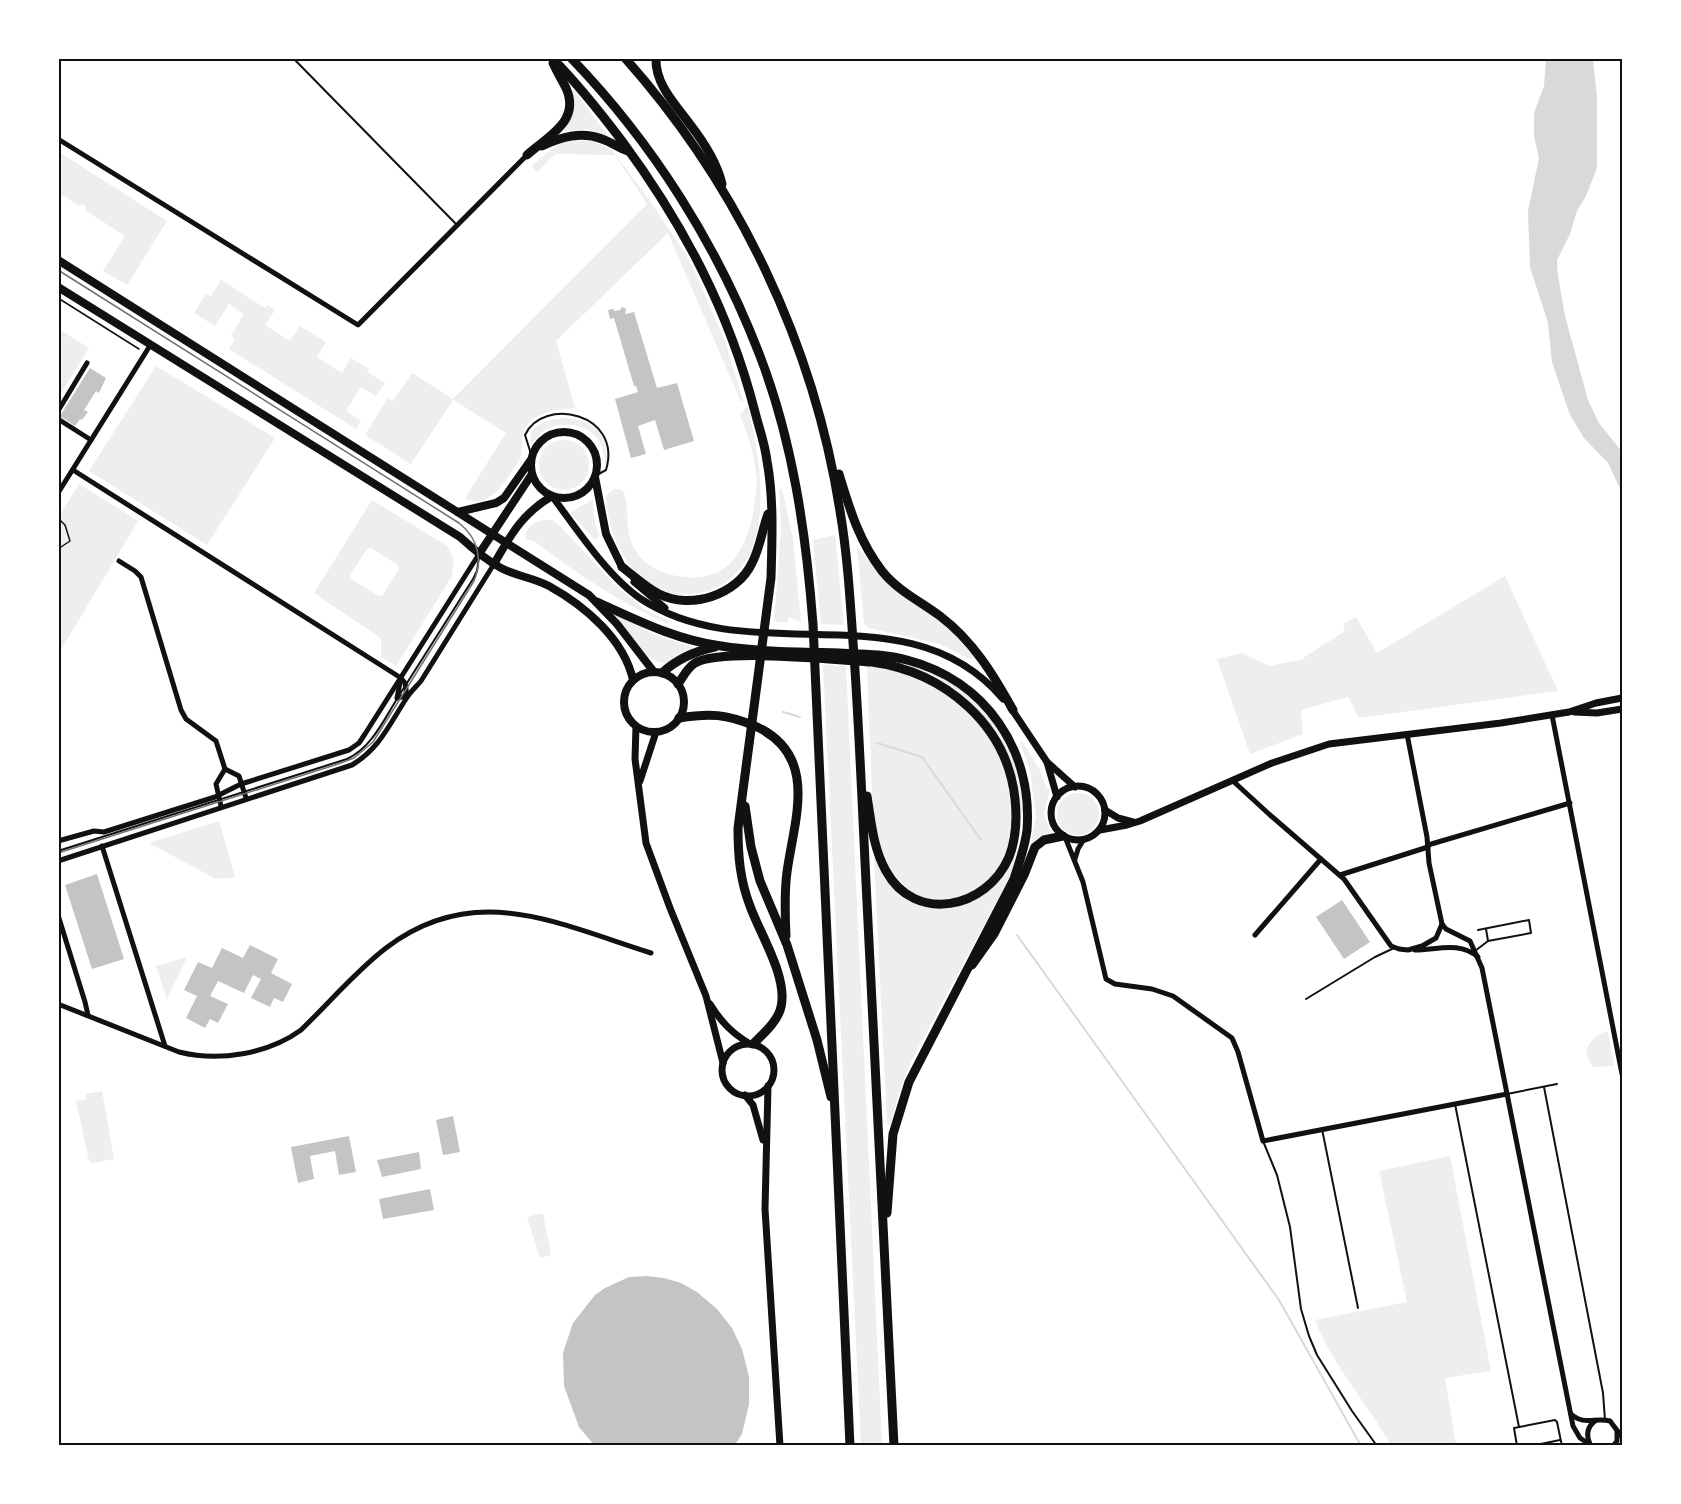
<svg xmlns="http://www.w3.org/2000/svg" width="1681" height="1504" font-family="Commissioner,sans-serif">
<rect width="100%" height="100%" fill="#fff"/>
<g fill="#eee" fill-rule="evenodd">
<path d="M572 90H574L608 136 588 129 564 131C572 115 578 111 572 90Z"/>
<path d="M572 140 593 141 612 150 648 198 685 253 699 281 726 344 743 401 741 402 668 233 556 341 575 408C559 409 540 411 528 424 520 432 523 445 521 455 520 461 515 466 512 471 502 487 487 509 465 498L506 433 453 400 411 464 365 435 388 398 393 401 412 373 453 399 647 204 615 155 555 154 537 172 531 166 559 143Z"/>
<polygon points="59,152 167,221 127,285 103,271 125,236 85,210 86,207 82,204 80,206 59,193"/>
<polygon points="221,280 265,308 268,305 275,310 265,325 290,341 300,326 326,342 317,357 342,373 351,358 369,369 367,372 385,383 376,396 361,387 346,411 361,421 356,429 229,349 235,339 231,336 244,314 229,304 215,326 194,313 206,294 211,296"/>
<polygon points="59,329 89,348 59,397"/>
<polygon points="156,366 275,438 207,545 89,471"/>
<path d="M746 407H748C758 453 769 505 751 551 744 567 730 582 714 589 650 613 608 553 606 496L614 489H620L624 493C630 510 624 527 633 546 641 562 655 571 672 575 721 586 744 559 753 514 755 500 758 487 756 473 754 454 748 434 740 416Z"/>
<path d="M567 418C597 422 609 435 606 466 604 457 603 447 598 439 587 423 560 421 545 430 539 434 535 440 531 444L530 435C536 421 553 419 567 418Z"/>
<circle cx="564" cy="465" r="25"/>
<polygon points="79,484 138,521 59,653 59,517"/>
<polygon points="782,488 793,539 801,623 789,617 787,623 774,621 781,529 779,490"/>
<polygon points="593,499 594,518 599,536 595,540 570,513"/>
<path d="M372 500 447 546 454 561 452 576 396 666 381 657V638L314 593ZM371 548 398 565 399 569 382 596H378L351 579 350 575 367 549Z"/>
<path d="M544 520H552L561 527 616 586 644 609 669 621 668 624C619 602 576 573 534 541L525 539C527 526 532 523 544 520Z"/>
<polygon points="835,535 844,625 821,624 813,540"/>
<polygon points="857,546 878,573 947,628 976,657 969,659 940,644 869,628 864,623"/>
<polygon points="1505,576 1558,691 1359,718 1348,697 1301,710 1303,734 1250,754 1217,659 1242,653 1269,666 1300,660 1345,631 1343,624 1356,617 1377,653"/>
<path d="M613 611 653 634 695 648C687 653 676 662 666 663 647 665 622 627 611 613Z"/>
<path d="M890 662C897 663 905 663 912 665 964 679 1010 728 1020 781 1025 813 1020 845 1010 876L913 1058 902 1083 890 1125H887L874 857 915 903 939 909 963 905 984 894 1005 872 1019 816 995 733 985 718 956 690 937 678Z"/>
<polygon points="823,665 846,666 882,1445 861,1445"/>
<path d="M880 666C890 669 901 671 911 674 925 680 937 688 950 697 986 725 1002 749 1009 794 1013 817 1012 845 1001 865 997 873 989 879 982 885 944 915 901 899 884 855 872 825 872 794 871 762 869 730 868 698 867 667Z"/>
<polygon points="1022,741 1039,768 1047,789 1050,789 1044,814 1051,834 1034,840 1030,847 1036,817 1030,771 1020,742"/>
<circle cx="1078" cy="814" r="21"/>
<polygon points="219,821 235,877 216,879 149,843"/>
<polygon points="187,957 167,999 156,966"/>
<path d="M1608 1031 1614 1066 1594 1067C1578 1053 1591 1035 1608 1031Z"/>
<polygon points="102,1091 114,1159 93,1163 89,1161 76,1101 86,1099 86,1094"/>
<path d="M1450 1156 1491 1371 1445 1378 1456 1445H1391C1367 1403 1333 1366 1315 1320L1407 1302 1379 1171Z"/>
<polygon points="543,1213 551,1255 540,1258 527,1217"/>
</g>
<polygon fill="#d9d9d9" points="1546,59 1593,59 1597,97 1597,168 1586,196 1577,211 1570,234 1557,260 1558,276 1565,316 1588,400 1599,423 1622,452 1622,493 1608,463 1584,438 1570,415 1552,362 1548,323 1530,267 1528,211 1539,158 1534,136 1534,113 1544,86"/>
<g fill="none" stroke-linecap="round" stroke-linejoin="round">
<g stroke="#d9d9d9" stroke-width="2">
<polyline points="783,712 800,717"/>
<polyline points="877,743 922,757 981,840"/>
<polyline points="1017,935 1279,1300 1361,1446"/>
</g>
</g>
<g fill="#c4c4c4">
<polygon points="622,307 626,309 625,314 634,312 657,388 677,383 694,441 664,450 655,420 638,426 646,454 631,458 615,399 638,392 636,386 634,386 614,318 610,319 608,310 614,309 614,311 620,310"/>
<polygon points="90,368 106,378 99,393 96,391 84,410 88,412 82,420 80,419 75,426 60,416"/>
<polygon points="97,874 124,959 92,969 65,885"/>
<polygon points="1342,900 1370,942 1344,959 1316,917"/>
<polygon points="250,945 278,959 271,973 292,984 283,1002 274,998 270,1007 251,998 261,979 253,975 244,993 218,981 210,996 228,1004 218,1023 210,1019 205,1028 186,1018 197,996 184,990 198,962 212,968 222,948 243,958"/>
<polygon points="453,1116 460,1152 443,1155 436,1120"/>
<polygon points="349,1136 356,1172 339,1175 335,1151 310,1156 314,1179 298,1183 291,1147"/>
<polygon points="419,1152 421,1169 382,1177 377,1160"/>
<polygon points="430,1189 434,1210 383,1219 379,1199"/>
<polygon points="647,1276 664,1278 681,1283 697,1292 717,1309 732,1328 742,1349 749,1377 749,1404 742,1434 734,1446 595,1446 579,1427 564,1386 563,1353 573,1323 595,1295 605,1288 629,1277"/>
</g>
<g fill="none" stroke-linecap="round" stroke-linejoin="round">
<g stroke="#111" stroke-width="1.5">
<polyline points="58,298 139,349"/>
<polyline points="58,518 65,525 70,541 58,549"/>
</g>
<g stroke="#111" stroke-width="2">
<polyline points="293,58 457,225"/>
<path d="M532 457 525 435C543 396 623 413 606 470L595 476"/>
<polyline points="400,694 473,579 477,571 479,557"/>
<path d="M58 851 347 759C372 747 383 721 397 699"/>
<polyline points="1486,929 1488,941"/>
<polyline points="1475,951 1488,941 1531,933 1529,920 1478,930"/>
<polyline points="1306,999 1375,957 1394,948"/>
<polyline points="1544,1087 1603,1393 1605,1420"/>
<polyline points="1507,1094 1557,1084"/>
<polyline points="1455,1104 1519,1427"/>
<polyline points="1322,1129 1358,1308"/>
<polyline points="1263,1141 1277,1175 1290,1227 1301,1309 1309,1336 1317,1355 1352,1411 1377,1446"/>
<polyline points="1621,1291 1622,1290"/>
<polyline points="1517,1446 1514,1428 1555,1420 1557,1422 1562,1446"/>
<polyline points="1531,1446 1560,1440"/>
</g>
<g stroke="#111" stroke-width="5">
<polyline points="58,139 358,325 527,155"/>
<polyline points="58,411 87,363"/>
<polyline points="58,419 91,440"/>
<polyline points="73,470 401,678 405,683 407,696"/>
<polyline points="58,493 151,344"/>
<polyline points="119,561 135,571 141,577 181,710 186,719 216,741 225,769 239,776 246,798"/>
<polyline points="400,683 397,698 407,696"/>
<polyline points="1552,715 1622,1074"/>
<polyline points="1233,781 1270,815 1344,879 1391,946 1399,949 1408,950 1422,946 1436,938 1442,924 1429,863 1427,837 1407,734"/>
<polyline points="221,806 216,784 225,769"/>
<polyline points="1065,837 1083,882 1106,979 1115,984 1152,989 1173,996 1232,1038 1238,1052 1263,1141 1507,1094"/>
<polyline points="58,841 94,831 104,832 215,797 241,784 349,750 359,743 365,734 479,554"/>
<polyline points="1428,845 1570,803"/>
<polyline points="102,846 165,1046"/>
<polyline points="1075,859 1078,849 1084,839"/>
<path d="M58 861 352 765C380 748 389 725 406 699 410 692 416 687 421 681L494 564"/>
<polyline points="1340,875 1428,847"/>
<polyline points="58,915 85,1002 88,1015"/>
<polyline points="1442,924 1446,929 1470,941 1482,968 1573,1426 1580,1438 1592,1446"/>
<polyline points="1255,935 1321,859"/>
<path d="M1415 950C1437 950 1459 941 1478 957"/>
<path d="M58 1004 179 1052C219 1062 268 1054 301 1030 329 1003 356 971 386 948 475 880 558 924 651 953"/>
<path d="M1571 1414C1584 1426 1595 1417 1610 1421L1622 1437"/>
<path d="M1590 1444C1586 1435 1587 1427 1595 1421"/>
<polyline points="1613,1446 1617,1441 1617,1431"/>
</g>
<g stroke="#111" stroke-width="7">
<path d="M552 496C576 528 608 577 641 599 754 673 908 587 1003 699"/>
<polyline points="634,582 665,608"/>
<polyline points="1011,708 1047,762 1075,787"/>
<polyline points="1574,712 1597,713 1622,709"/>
<polyline points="636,726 635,759 646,843 670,908 706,996 723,1063"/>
<polyline points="1047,762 1057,797"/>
<polyline points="640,781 656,732"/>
<circle cx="1078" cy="813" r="27"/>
<polyline points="1105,810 1118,818 1133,822"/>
<polyline points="1100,830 1127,825 1140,821 1272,763 1329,744 1501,723 1569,712 1596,703 1622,698"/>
<path d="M710 1004C721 1022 732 1033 750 1044"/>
<circle cx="748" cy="1070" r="26"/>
<polyline points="768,1086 765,1209 780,1446"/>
<polyline points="745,1095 753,1105 763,1140"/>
</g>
<g stroke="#111" stroke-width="8">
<polyline points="58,260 589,595 617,624 654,672"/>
<path d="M58 287 460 537C473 549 486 560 501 568 516 576 534 578 549 586 585 606 624 639 633 680"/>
<circle cx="564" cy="465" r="33"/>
<polyline points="595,477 606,534 622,567"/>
<polyline points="458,512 496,503 504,498 530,461"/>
<polyline points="479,554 532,474"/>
<path d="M494 564C511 534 522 514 552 496"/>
<circle cx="654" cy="702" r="30"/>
</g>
<g stroke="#111" stroke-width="9">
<path d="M552 58C578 84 600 112 622 141 684 225 729 311 755 412 759 428 765 444 767 461 774 499 772 540 771 578L738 828C738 856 740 880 750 906 760 934 788 977 781 1007 778 1021 763 1034 753 1044"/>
<path d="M571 58C653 143 718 246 760 356 793 442 806 533 813 624L850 1446"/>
<path d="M625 58C738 185 814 344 840 511 849 564 851 617 855 670 860 747 863 824 867 902 875 1083 884 1264 894 1446"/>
<path d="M656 58C655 84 675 104 689 123 703 141 717 162 722 184"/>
<path d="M542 146C561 137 581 131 602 139 611 142 619 148 628 151"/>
<path d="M527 155C548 136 581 121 566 88 562 80 557 72 553 63"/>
<path d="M839 474C850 510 859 541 882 571 898 591 920 601 940 616 973 641 993 674 1013 710"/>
<path d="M622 567C634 576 646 588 659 594 691 610 737 595 752 563 760 548 762 530 768 514"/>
<path d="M597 602C637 620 676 640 721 646 759 652 800 652 839 653 861 654 885 654 907 660 985 680 1033 750 1027 830 1025 847 1019 863 1014 879L909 1082 893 1134 887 1213"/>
<path d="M662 673C676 660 696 651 715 647"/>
<path d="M678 684C683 677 687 668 695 663 722 648 837 660 872 662 944 672 1007 724 1015 799 1017 818 1016 839 1009 857 987 909 915 924 886 871 873 848 871 821 867 796"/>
<path d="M679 718C710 713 726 714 755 726 820 755 794 820 787 872 784 894 785 915 786 936"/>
<polyline points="745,806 751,847 760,881 787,945 817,1040 831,1097"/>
<polyline points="972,965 994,934 1024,875 1035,847 1044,840 1063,836"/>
</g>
<path stroke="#707070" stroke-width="1.5" d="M58 270 459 523C478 538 483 559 474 581L373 742 354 758 338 764 58 853"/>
</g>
<rect width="1681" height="1504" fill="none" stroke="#ffffff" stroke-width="120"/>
<rect x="60" y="60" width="1561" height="1384" fill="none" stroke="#111" stroke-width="2"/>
</svg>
